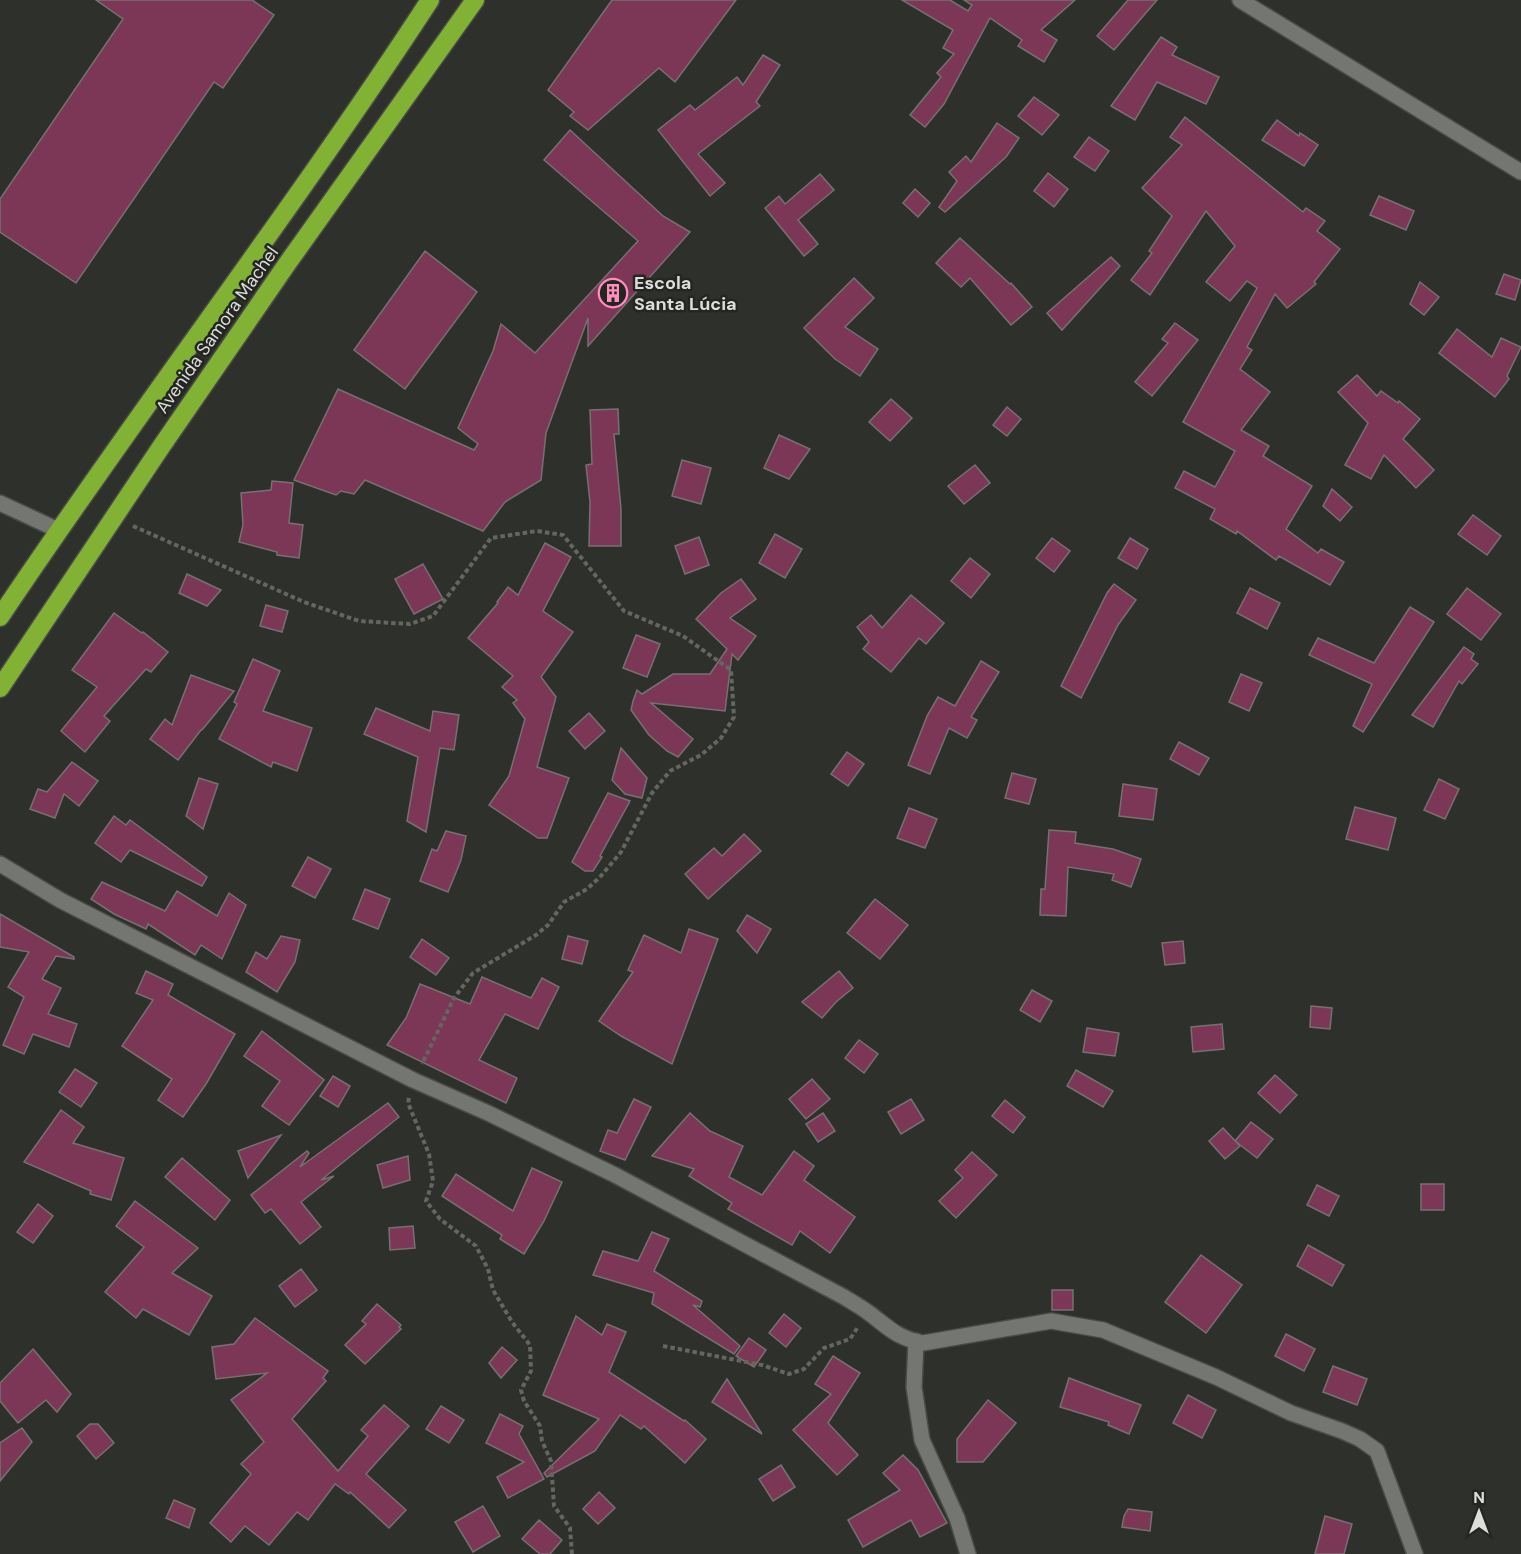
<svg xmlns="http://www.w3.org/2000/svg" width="1521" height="1554" font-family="'DM Sans',sans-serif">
<rect width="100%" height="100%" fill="#2e302b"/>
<g fill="#7d3756" stroke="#777072" stroke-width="1.5">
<polygon points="96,0 252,0 274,15 223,88 214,82 76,283 0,232 0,199 123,19"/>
<polygon points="612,0 736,0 675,82 659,68 588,130 570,116 574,112 548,90"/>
<polygon points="902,0 950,0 968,11 972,5 964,0 1075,0 1041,30 1057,40 1044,62 1018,46 1022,40 990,18 944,104 925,127 910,115 941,77 937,73 954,54 943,48 953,30"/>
<polygon points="1128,0 1157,0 1114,50 1097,36"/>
<polygon points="1161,37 1177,47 1172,55 1219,77 1206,104 1157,82 1135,120 1111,106"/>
<polygon points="763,55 780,65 756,102 760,106 698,154 725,183 710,196 658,130 690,105 695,110 737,77 743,85"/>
<polygon points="1034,97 1059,115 1042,135 1018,116"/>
<polygon points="1185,117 1303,212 1306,208 1325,221 1317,231 1340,249 1314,282 1316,284 1287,308 1275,294 1247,347 1252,350 1240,369 1270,392 1241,430 1269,446 1263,456 1312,486 1286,529 1318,553 1321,549 1344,562 1330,585 1279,556 1276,560 1237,531 1236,534 1210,519 1215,509 1175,488 1184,471 1215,487 1235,451 1183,422 1257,288 1247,281 1230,301 1206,282 1235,246 1206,211 1150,295 1131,280 1152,253 1149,251 1172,216 1142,188 1182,145 1170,137"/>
<polygon points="1277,120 1299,136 1300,133 1318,145 1304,166 1262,140"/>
<polygon points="997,123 1019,138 1006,157 945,212 939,207 957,181 949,172 966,156 971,162"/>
<polygon points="570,130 663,216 690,232 588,346 588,318 546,433 541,480 505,502 483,531 365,480 354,494 341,491 336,495 294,480 338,389 474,450 478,444 458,428 493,351 501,324 535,353 638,241 544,160"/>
<polygon points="1089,137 1109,151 1095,171 1074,157"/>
<polygon points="1048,173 1068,189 1054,207 1034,191"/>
<polygon points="820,174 834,190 798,220 818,244 804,256 765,208 779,196 785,204"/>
<polygon points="915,189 930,203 918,217 903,203"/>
<polygon points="1379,196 1414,211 1406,230 1370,215"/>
<polygon points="960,238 1010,284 1011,283 1032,307 1011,325 970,278 961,287 936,263"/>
<polygon points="425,251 477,292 405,389 354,350"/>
<polygon points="1111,257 1120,266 1062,330 1047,313"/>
<polygon points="1504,274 1521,280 1515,300 1496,294"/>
<polygon points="854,278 874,298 845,327 878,349 860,376 835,359 804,328"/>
<polygon points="1420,282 1439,297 1424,315 1410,304"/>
<polygon points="1175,323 1198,340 1152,396 1135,382 1168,343 1162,339"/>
<polygon points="1457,329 1492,357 1501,338 1521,347 1507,376 1509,379 1495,397 1439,353"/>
<polygon points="1357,375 1377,396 1381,391 1398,403 1399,401 1420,419 1403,439 1434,470 1416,488 1384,455 1371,479 1345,465 1368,423 1338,392"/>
<polygon points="891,399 912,418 890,441 869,422"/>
<polygon points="1007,407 1021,419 1007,436 993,425"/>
<polygon points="618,409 619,434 614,434 621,509 621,546 589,546 590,502 586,465 592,464 590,410"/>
<polygon points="779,435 810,449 789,479 764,468"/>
<polygon points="682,460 711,468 701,504 672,496"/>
<polygon points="975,465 990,483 964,504 948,486"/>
<polygon points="272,481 293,483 289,523 303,525 299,558 277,555 277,552 239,542 243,525 241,493 271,490"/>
<polygon points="1332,489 1352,507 1340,521 1323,506"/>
<polygon points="1473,515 1501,536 1487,555 1458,534"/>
<polygon points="775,534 802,549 785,578 759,563"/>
<polygon points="699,537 709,565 685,574 675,546"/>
<polygon points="1052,538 1070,551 1054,572 1036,558"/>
<polygon points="1130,538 1148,549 1137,569 1118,558"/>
<polygon points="545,543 571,557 543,611 573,632 541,677 556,697 537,767 569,778 547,838 538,838 489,805 509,776 525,719 513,703 517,700 502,687 513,676 468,638 498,603 497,602 508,587 518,595"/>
<polygon points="970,558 990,574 971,598 951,581"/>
<polygon points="423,564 443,599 414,614 395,579"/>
<polygon points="187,574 221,590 207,606 179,593"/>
<polygon points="741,579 756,599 730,618 756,636 738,660 732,654 725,711 651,703 693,739 678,757 667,751 649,735 631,710 633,701 637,690 642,694 673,674 710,674 727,649 696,619 721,593"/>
<polygon points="1114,584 1136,600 1118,625 1081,698 1061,686 1107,593"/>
<polygon points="1250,588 1280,603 1267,629 1237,613"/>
<polygon points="1467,588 1501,614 1481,640 1447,614"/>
<polygon points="911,595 944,623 926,644 919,638 891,672 863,649 869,642 857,627 871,615 882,628"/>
<polygon points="266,605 288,611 282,632 260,626"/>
<polygon points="1410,607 1434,622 1363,732 1353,726 1372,684 1309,655 1318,638 1374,663"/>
<polygon points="114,613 142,633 143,632 168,652 151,672 146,669 104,716 110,721 85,752 61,731 97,687 72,670"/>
<polygon points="636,635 660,644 647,677 623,668"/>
<polygon points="1464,647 1474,654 1471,659 1478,664 1462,684 1459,681 1433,727 1412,715"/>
<polygon points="253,659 280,671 263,711 312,728 297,771 273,762 271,767 219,739 237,704 234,702"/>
<polygon points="981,661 999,672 971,717 977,720 967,738 949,728 930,774 908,765 927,716 938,697 955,706"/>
<polygon points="1241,674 1262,683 1249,711 1229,702"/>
<polygon points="191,675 234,691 202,730 201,730 178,760 150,739 165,719 172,725"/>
<polygon points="376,708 430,731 433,711 459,715 454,750 440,748 426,832 407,821 418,757 364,734"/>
<polygon points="589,713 605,731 585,749 569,731"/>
<polygon points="1179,742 1209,758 1199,775 1170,759"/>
<polygon points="621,748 647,778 642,798 625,794 612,780"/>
<polygon points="847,752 864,764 848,786 831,774"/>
<polygon points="72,762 98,781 79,806 64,794 55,818 30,809 38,789 47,792"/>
<polygon points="1012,773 1036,779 1029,804 1005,798"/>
<polygon points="199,778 218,784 203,829 186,816"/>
<polygon points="1439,779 1459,789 1445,819 1424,810"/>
<polygon points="1123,784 1157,789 1153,820 1119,816"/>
<polygon points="608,793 630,801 600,856 602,857 593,871 585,871 572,862"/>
<polygon points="1355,807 1396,818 1388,850 1346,839"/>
<polygon points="909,808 937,819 925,848 897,838"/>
<polygon points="114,816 126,825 130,820 207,877 202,886 130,850 121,862 95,843"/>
<polygon points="1049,830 1076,832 1075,843 1113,849 1141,859 1131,887 1112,880 1114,874 1068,867 1066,916 1040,915 1041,889 1045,889"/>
<polygon points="446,831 466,836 461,860 448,892 420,881 432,849 437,851"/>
<polygon points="744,834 761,851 708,899 685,874 714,848 722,856"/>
<polygon points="308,857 331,869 315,898 292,886"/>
<polygon points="102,882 165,911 177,891 217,916 229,893 246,905 222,959 201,945 195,955 148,924 146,929 114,914 91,899"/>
<polygon points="365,889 390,899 378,929 353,919"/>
<polygon points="875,899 908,925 880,959 847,933"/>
<polygon points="0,914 74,957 74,959 56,956 42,979 61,988 48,1014 77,1024 69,1047 33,1034 24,1054 3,1045 24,997 8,987 29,952 0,947"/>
<polygon points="747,915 771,929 757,953 737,931"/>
<polygon points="689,929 718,939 672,1064 621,1036 599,1021 633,972 628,970 644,935 681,953"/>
<polygon points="281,936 300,940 295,962 277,992 246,972 256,952 267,959"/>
<polygon points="568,936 588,941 582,964 562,959"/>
<polygon points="422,939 449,958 436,975 410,957"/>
<polygon points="1183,941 1185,963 1165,965 1162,943"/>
<polygon points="146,971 173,984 168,995 235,1034 206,1084 183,1117 158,1100 172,1079 122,1046 153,1000 136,993"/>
<polygon points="839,971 853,988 836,1002 822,1018 802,1002"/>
<polygon points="482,977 531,998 542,978 559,987 538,1029 505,1014 479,1060 517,1078 506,1103 387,1045 406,1018 420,984 470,1004"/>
<polygon points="1032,990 1052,1001 1040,1022 1020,1010"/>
<polygon points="1311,1006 1332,1008 1330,1029 1310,1027"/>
<polygon points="1222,1024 1224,1049 1193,1052 1191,1027"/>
<polygon points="1087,1028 1119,1033 1115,1056 1083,1052"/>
<polygon points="262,1031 324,1080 289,1125 262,1106 280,1081 244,1056"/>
<polygon points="859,1040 878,1054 864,1073 845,1058"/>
<polygon points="75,1069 97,1083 81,1107 59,1092"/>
<polygon points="1076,1070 1113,1091 1103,1107 1067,1086"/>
<polygon points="1275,1075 1297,1095 1280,1113 1258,1093"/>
<polygon points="333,1076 350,1086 338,1107 320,1096"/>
<polygon points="812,1079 830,1099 806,1119 789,1099"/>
<polygon points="634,1099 651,1107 625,1160 600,1151 608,1130 617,1133"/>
<polygon points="911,1099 924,1120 901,1134 888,1112"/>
<polygon points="1005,1100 1025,1117 1013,1133 992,1116"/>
<polygon points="388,1103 399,1117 321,1180 334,1176 301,1202 321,1227 300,1244 271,1209 265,1213 251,1195 307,1151 309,1153 300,1167"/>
<polygon points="61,1110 84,1127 73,1143 124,1158 111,1200 90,1194 91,1191 24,1162"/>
<polygon points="690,1113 710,1131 743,1146 729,1177 762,1195 794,1151 814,1166 804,1180 855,1217 830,1253 800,1231 792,1245 728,1209 732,1203 689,1176 694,1169 652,1156"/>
<polygon points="823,1113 835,1131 818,1142 806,1124"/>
<polygon points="1251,1122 1273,1139 1257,1158 1235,1141"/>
<polygon points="1223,1128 1240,1146 1225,1159 1209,1141"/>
<polygon points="281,1135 248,1178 238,1151"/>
<polygon points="972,1152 997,1175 956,1218 939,1201 963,1178 955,1170"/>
<polygon points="408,1156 410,1180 383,1188 377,1165"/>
<polygon points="182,1158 230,1200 215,1220 165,1177"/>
<polygon points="532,1168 562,1182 544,1221 524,1254 500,1239 502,1235 442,1196 456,1174 513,1211"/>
<rect x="1421" y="1184" width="23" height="26"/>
<polygon points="1317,1185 1339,1196 1329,1216 1307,1205"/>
<polygon points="135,1201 198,1248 172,1273 212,1296 189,1335 143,1309 136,1318 105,1292 144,1247 116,1226"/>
<polygon points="38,1204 53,1216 33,1243 17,1232"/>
<polygon points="413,1226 415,1248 390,1250 389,1228"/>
<polygon points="652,1232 669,1239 654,1271 702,1301 700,1307 693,1305 740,1346 734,1354 652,1304 654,1293 593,1275 603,1251 638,1261"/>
<polygon points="1308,1245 1344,1265 1332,1286 1297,1266"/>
<polygon points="1201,1255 1242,1285 1206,1333 1165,1302"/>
<polygon points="301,1269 317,1290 295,1307 279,1286"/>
<rect x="1052" y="1290" width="21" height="20"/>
<polygon points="377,1304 401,1325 399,1327 401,1329 365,1364 345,1345 366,1324 362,1321"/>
<polygon points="784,1314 801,1328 786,1347 769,1333"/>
<polygon points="576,1316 602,1335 607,1324 626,1332 609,1372 684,1421 685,1420 706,1439 685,1463 644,1426 641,1429 620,1415 595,1451 547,1477 544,1473 599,1419 543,1395"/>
<polygon points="255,1318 328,1371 323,1378 326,1381 292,1419 338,1471 368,1436 361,1430 384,1405 409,1426 366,1474 406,1510 389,1528 350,1492 349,1494 335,1484 308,1520 297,1512 269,1545 245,1526 231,1542 210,1523 251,1474 241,1464 264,1442 231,1400 267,1373 216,1379 212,1347 234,1344"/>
<polygon points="1286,1334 1315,1349 1304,1371 1275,1356"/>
<polygon points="749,1338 766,1350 754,1367 736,1356"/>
<polygon points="502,1347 517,1360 501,1378 489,1363"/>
<polygon points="33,1349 71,1394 57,1412 46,1400 18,1423 0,1401 0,1383"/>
<polygon points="833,1356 860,1373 828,1423 858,1455 837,1475 793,1430 831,1394 815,1384"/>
<polygon points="1333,1366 1367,1379 1357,1405 1323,1392"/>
<polygon points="1069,1378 1141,1405 1129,1434 1108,1425 1109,1422 1060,1407"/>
<polygon points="727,1379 762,1434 712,1402"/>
<polygon points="1188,1395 1216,1410 1202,1438 1173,1423"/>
<polygon points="988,1400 1016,1423 983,1462 957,1462 957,1439"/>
<polygon points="441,1406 464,1420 449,1443 426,1429"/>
<polygon points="500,1414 523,1426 519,1434 544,1479 508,1498 497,1477 524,1462 486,1443"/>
<polygon points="90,1424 98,1424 114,1443 96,1459 77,1436"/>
<polygon points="22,1428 32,1442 0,1481 0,1443"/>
<polygon points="903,1455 918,1470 947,1523 920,1537 911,1520 863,1547 848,1520 900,1490 883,1473"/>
<polygon points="781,1465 795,1487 773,1501 759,1479"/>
<polygon points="599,1492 615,1508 598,1524 583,1509"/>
<polygon points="174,1500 195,1509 189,1528 166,1518"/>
<polygon points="483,1506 500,1536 473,1552 455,1522"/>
<polygon points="1128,1509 1152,1512 1150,1531 1122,1527 1124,1516"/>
<polygon points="1325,1516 1352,1524 1344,1554 1315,1554"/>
<polygon points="539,1520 562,1540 550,1554 540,1554 522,1539"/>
</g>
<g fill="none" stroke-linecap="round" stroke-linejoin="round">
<g stroke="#4a4b48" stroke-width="18">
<g id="minor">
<polyline points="1240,0 1521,172"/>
<polyline points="0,503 58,530"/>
<path d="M0 864 60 900 413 1080 488 1113 615 1175 844 1297C852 1302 861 1307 869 1313 889 1328 897 1338 923 1343L1051 1321 1103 1330 1216 1377 1291 1413 1342 1431 1360 1439 1377 1451 1415 1554"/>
<polyline points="916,1341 914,1387 922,1440 957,1518 968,1554"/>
</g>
</g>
<g stroke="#4a4b48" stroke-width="21">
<g id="highway">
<path d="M0 617C139 409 293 210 430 0"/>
<polyline points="0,688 161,447 287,264 475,0"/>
</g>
</g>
<g stroke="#646661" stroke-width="4" stroke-dasharray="4.5 3" stroke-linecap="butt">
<polyline points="133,526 304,602 359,621 410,624 433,616 491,538 537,531 563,535 624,611 683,636 731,670 734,717 721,738 701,755 670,771 652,793 621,852 600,877 587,889 564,902 548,925 536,935 473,973 454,998 422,1064"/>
<polyline points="409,1098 408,1103 429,1154 433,1181 426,1201 440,1219 476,1246 488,1269 493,1290 512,1322 530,1345 531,1371 521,1390 524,1401 540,1426 542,1441 551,1461 554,1506 570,1528 572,1554"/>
<polyline points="663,1346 762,1365 789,1374 804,1369 824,1348 850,1339 858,1327"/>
</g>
<use href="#minor" stroke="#747771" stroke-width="15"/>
<use href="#highway" stroke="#81b234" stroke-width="18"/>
</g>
<defs>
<g id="building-ring" transform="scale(1.5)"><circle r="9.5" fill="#242622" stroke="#fe8ebd" stroke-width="1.5"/><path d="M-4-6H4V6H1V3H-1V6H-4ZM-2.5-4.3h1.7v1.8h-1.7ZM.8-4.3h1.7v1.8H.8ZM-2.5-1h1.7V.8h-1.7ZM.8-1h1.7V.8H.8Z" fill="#fe8ebd"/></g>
</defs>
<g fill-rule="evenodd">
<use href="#building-ring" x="613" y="293"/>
</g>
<g text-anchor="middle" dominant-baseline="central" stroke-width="5" stroke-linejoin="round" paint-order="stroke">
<g font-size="18" font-weight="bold" fill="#dddedb" stroke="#242622" text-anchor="start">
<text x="634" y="283">Escola<tspan x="634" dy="21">Santa Lúcia</tspan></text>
</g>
<g font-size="18" fill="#dddedb" stroke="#242622">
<text transform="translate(217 330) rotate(-55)">Avenida Samora Machel</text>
</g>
</g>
<g transform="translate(1479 1512)" stroke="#242622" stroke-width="4.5" paint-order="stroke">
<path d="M0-4.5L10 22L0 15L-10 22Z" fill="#dddedb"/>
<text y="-9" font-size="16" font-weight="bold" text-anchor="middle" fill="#dddedb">N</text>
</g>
</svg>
